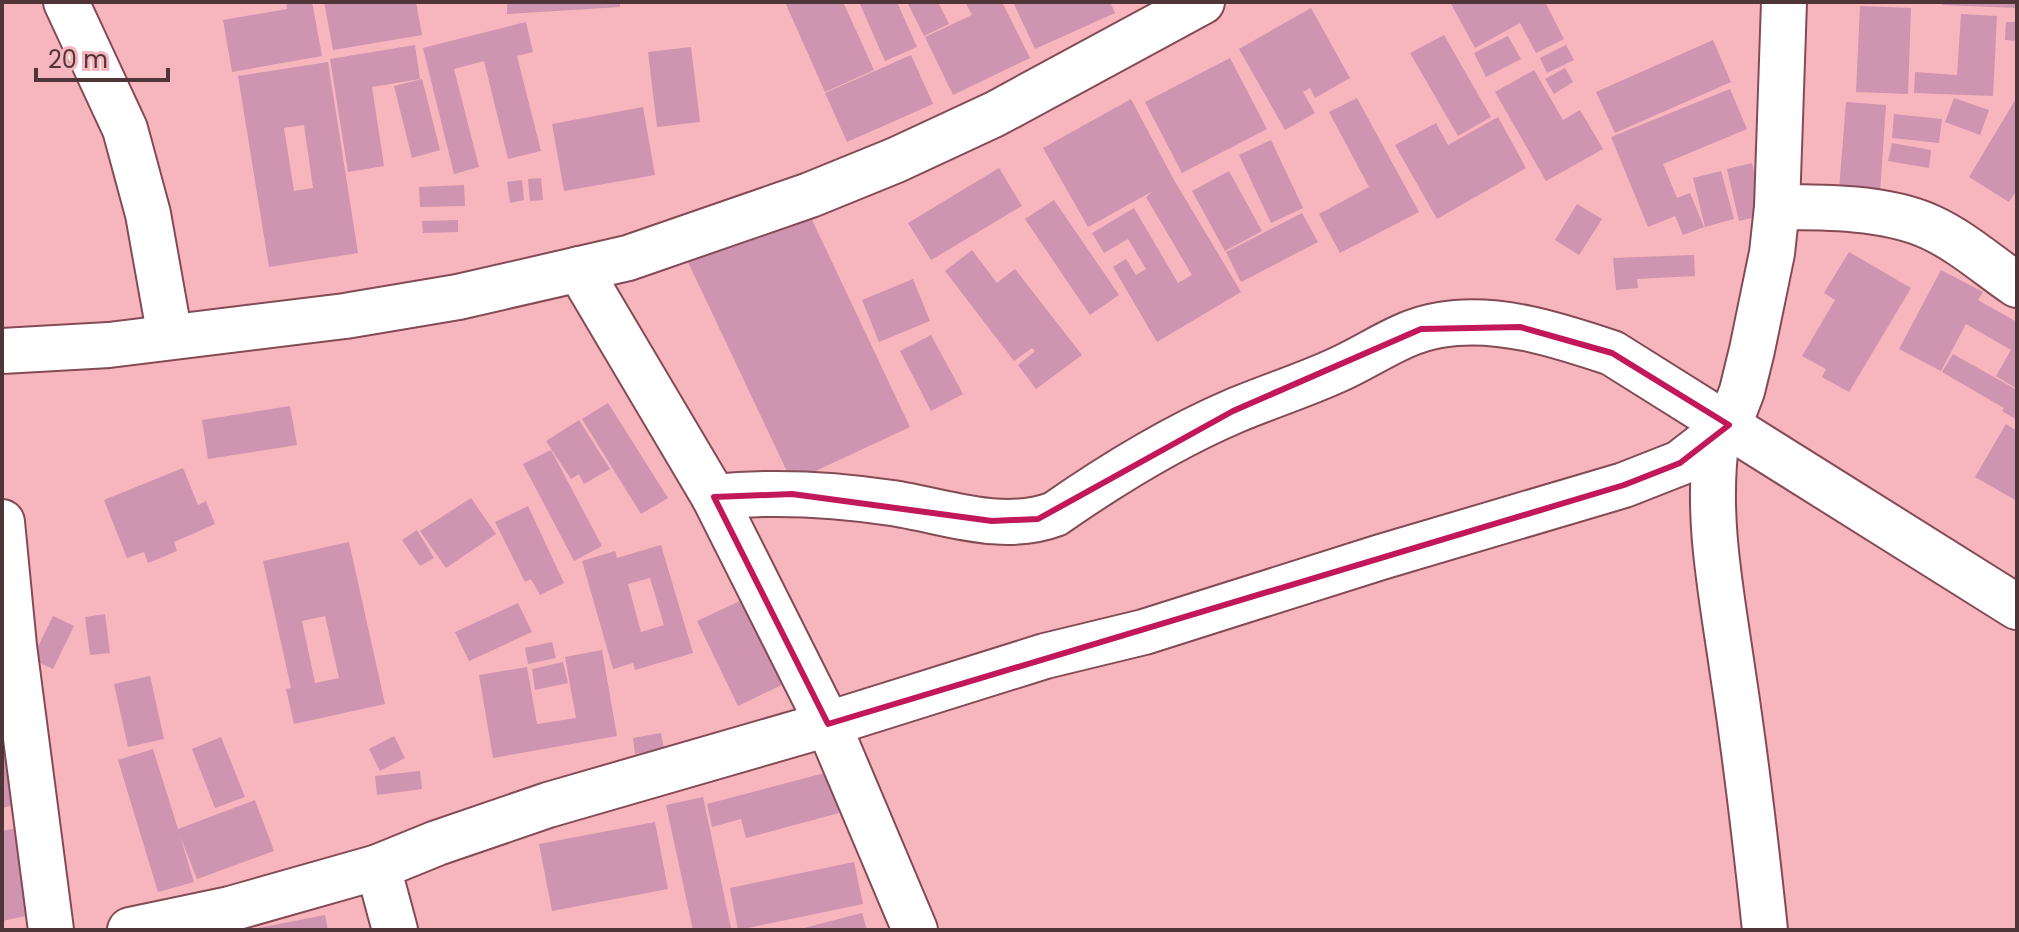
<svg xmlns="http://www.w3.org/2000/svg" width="2019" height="932" font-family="Poppins,sans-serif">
<rect width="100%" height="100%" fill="#f7b5be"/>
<g fill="#cf94af" fill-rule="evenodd">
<polygon points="286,2 312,2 322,56 232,72 223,20 287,9"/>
<polygon points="324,2 416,2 422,35 333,50"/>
<polygon points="507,2 620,2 620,7 507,14"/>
<polygon points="785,2 843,2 874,70 825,92"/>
<polygon points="859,2 897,2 917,47 885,61"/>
<polygon points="907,2 938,2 949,24 924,36"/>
<polygon points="965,2 1002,2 1030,58 953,95 925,37 972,15"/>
<polygon points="1013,2 1110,2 1115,13 1035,49"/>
<polygon points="1450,2 1545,2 1564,39 1536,53 1520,23 1475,48"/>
<polygon points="1943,2 2017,2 2017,8 1942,5"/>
<polygon points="1860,6 1911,8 1908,94 1856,92"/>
<polygon points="1311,8 1350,78 1315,98 1310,88 1303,92 1315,113 1285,130 1239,49"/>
<polygon points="1961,14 1997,16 1993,96 1914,93 1915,72 1957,75"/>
<polygon points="526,22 533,52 517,56 541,151 508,159 484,61 454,69 479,167 454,174 423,48"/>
<polygon points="2006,22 2017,22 2017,41 2005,40"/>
<polygon points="1444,35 1491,117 1458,136 1410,53"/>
<polygon points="1508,36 1521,59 1486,77 1474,53"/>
<polygon points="1713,40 1731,82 1615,133 1596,92"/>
<polygon points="415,45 420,79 372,87 384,166 348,172 330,59"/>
<polygon points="1566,45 1574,60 1547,73 1540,58"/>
<polygon points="691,47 700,122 657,127 648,52"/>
<polygon points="911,55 933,104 847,142 825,93"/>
<polygon points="1230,58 1267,129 1182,173 1145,102"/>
<path d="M328 62 358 253 269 267 238 76ZM304 125 313 188 294 191 284 128Z"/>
<polygon points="1565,68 1573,82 1554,94 1545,79"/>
<polygon points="1534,70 1563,120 1580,110 1603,149 1546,181 1495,92"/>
<polygon points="422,79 440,150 412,158 394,86"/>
<polygon points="1730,89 1747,129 1663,164 1677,198 1690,193 1704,227 1683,235 1675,216 1648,227 1611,137"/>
<polygon points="2017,97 2017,190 2009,202 1969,177"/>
<polygon points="1357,98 1419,212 1340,253 1319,214 1369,187 1329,112"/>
<polygon points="1954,98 1989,110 1980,135 1945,122"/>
<polygon points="1131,99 1174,180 1241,292 1157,342 1113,267 1126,259 1136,275 1146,269 1128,239 1104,253 1092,233 1134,208 1178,283 1192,275 1146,197 1153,191 1088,227 1043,148"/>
<polygon points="1846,102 1886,105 1880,193 1839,190"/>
<polygon points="643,107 655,175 564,191 552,124"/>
<polygon points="1894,114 1942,119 1939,143 1892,138"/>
<polygon points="1498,117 1526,168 1437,219 1395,145 1436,123 1448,145"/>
<polygon points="1271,140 1303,208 1271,223 1239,155"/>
<polygon points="1892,143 1931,150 1929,168 1888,161"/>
<polygon points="1752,163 1764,215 1739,221 1727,169"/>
<polygon points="999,168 1022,206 931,260 908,223"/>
<polygon points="1229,171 1262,231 1225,251 1192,191"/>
<polygon points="1721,171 1734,219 1705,227 1693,178"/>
<polygon points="541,178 543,200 530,201 528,179"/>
<polygon points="522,180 524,200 510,203 507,182"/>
<polygon points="464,185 465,206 420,207 419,187"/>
<polygon points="1054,200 1119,295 1090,315 1025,219"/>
<polygon points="1577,204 1602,219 1579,255 1555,240"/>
<polygon points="805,205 910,427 792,482 687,260"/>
<polygon points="1302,213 1318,242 1241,282 1226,252"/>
<polygon points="458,220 458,232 423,233 422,221"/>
<polygon points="972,250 997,283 1015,269 1082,355 1036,389 1018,365 1035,351 1032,348 1014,361 945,271"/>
<polygon points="1849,252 1911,288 1849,392 1822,377 1826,369 1802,356 1835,300 1824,293"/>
<polygon points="1694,255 1695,276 1637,279 1638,288 1616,290 1613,258"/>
<polygon points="1941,270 1983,292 1978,300 2017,322 2017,389 1996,376 2011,350 1966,324 1941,371 1899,349"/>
<polygon points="913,279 930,321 879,342 862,300"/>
<polygon points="931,335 963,394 931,411 900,351"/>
<polygon points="1953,354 2017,390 2017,420 2002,411 2004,408 1942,372"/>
<polygon points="608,403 668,498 641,514 582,419"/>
<polygon points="290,406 297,445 208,459 202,420"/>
<polygon points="579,420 610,469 584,484 579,474 571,479 546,441"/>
<polygon points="2006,424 2017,431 2017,501 1975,477"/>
<polygon points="551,450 602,546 574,561 523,464"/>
<polygon points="183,468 198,505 206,501 215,524 174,542 177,551 148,563 144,552 127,558 104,500"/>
<polygon points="471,498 496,534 446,568 420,531"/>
<polygon points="528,506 564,583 540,595 531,579 525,582 495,522"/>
<polygon points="417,530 434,558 420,566 402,540"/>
<path d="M349 542 385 704 294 724 286 689 291 688 263 561ZM325 616 339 678 315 683 302 621Z"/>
<path d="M661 545 693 653 635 670 633 663 613 669 582 561 615 551 617 558ZM650 578 664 625 641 632 628 584Z"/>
<polygon points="759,592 800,676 738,706 697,621"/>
<polygon points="518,603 532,632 469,661 455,632"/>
<polygon points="105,614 110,653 90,655 85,617"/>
<polygon points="53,616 74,626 53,669 32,659"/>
<polygon points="552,642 556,658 528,664 525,648"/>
<polygon points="602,650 617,736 493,758 479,675 527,667 537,724 576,718 565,657"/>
<polygon points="563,662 568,683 535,690 532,669"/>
<polygon points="150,676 164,739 128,747 114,684"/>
<polygon points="661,733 664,749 635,754 633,738"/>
<polygon points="15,734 31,801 2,808 2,737"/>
<polygon points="394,736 405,758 380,771 369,749"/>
<polygon points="221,737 245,797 215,808 192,749"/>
<polygon points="153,749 178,829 255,800 274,851 197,879 180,836 194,882 158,892 118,760"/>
<polygon points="420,771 422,789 377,795 375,776"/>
<polygon points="828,772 839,813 746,838 741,819 712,827 707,804"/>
<polygon points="703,797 731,928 721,930 693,930 666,805"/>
<polygon points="655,822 668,889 552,911 539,844"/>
<polygon points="22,827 40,913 2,921 2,831"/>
<polygon points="854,862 863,904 738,930 730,888"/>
<polygon points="862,913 867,930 801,930 800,929"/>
<polygon points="325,915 328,930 253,930 253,929"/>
</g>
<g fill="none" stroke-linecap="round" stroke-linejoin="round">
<g stroke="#844b55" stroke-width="48">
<g id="minor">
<polyline points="66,2 125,129 148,214 170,337"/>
<path d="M1777 207C1823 207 1887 207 1930 227 1961 241 1989 266 2017 285"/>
<polyline points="579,269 714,497 828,724 915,930"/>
<polyline points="2,351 109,345 345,316 458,297 628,258 810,195 896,160 995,114 1202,2"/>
<path d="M1717 437C1705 516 1722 596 1733 674 1746 759 1756 845 1765 930"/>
<path d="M714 497C773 491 833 494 892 503 945 511 1002 534 1055 514 1111 475 1171 438 1234 411 1267 397 1302 386 1335 371 1370 356 1401 331 1440 325 1498 315 1558 335 1612 353L2017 607"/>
<polyline points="2,522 14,646 51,930"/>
<polyline points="378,867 395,930"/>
<polyline points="130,930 230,909 378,867 437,843 548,805 828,724 1045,656 1144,632 1381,557 1624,485 1680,463 1729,425 1742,391 1752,350 1772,253 1777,207 1784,2"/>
</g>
</g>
<use href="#minor" stroke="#fff" stroke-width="44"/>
</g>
<path fill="none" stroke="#c2185b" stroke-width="6" stroke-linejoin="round" d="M1520 327 1612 353 1729 425 1680 463 1624 485 828 724 714 497 792 494 992 521 1038 519 1233 411 1421 329Z"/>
<rect width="2019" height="932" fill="none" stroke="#4f3438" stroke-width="8"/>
<path d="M36 68v12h132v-12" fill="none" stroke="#4f3438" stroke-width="4"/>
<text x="48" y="68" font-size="24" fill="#4f3438" stroke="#f7b5be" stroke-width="6" paint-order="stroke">20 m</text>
</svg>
